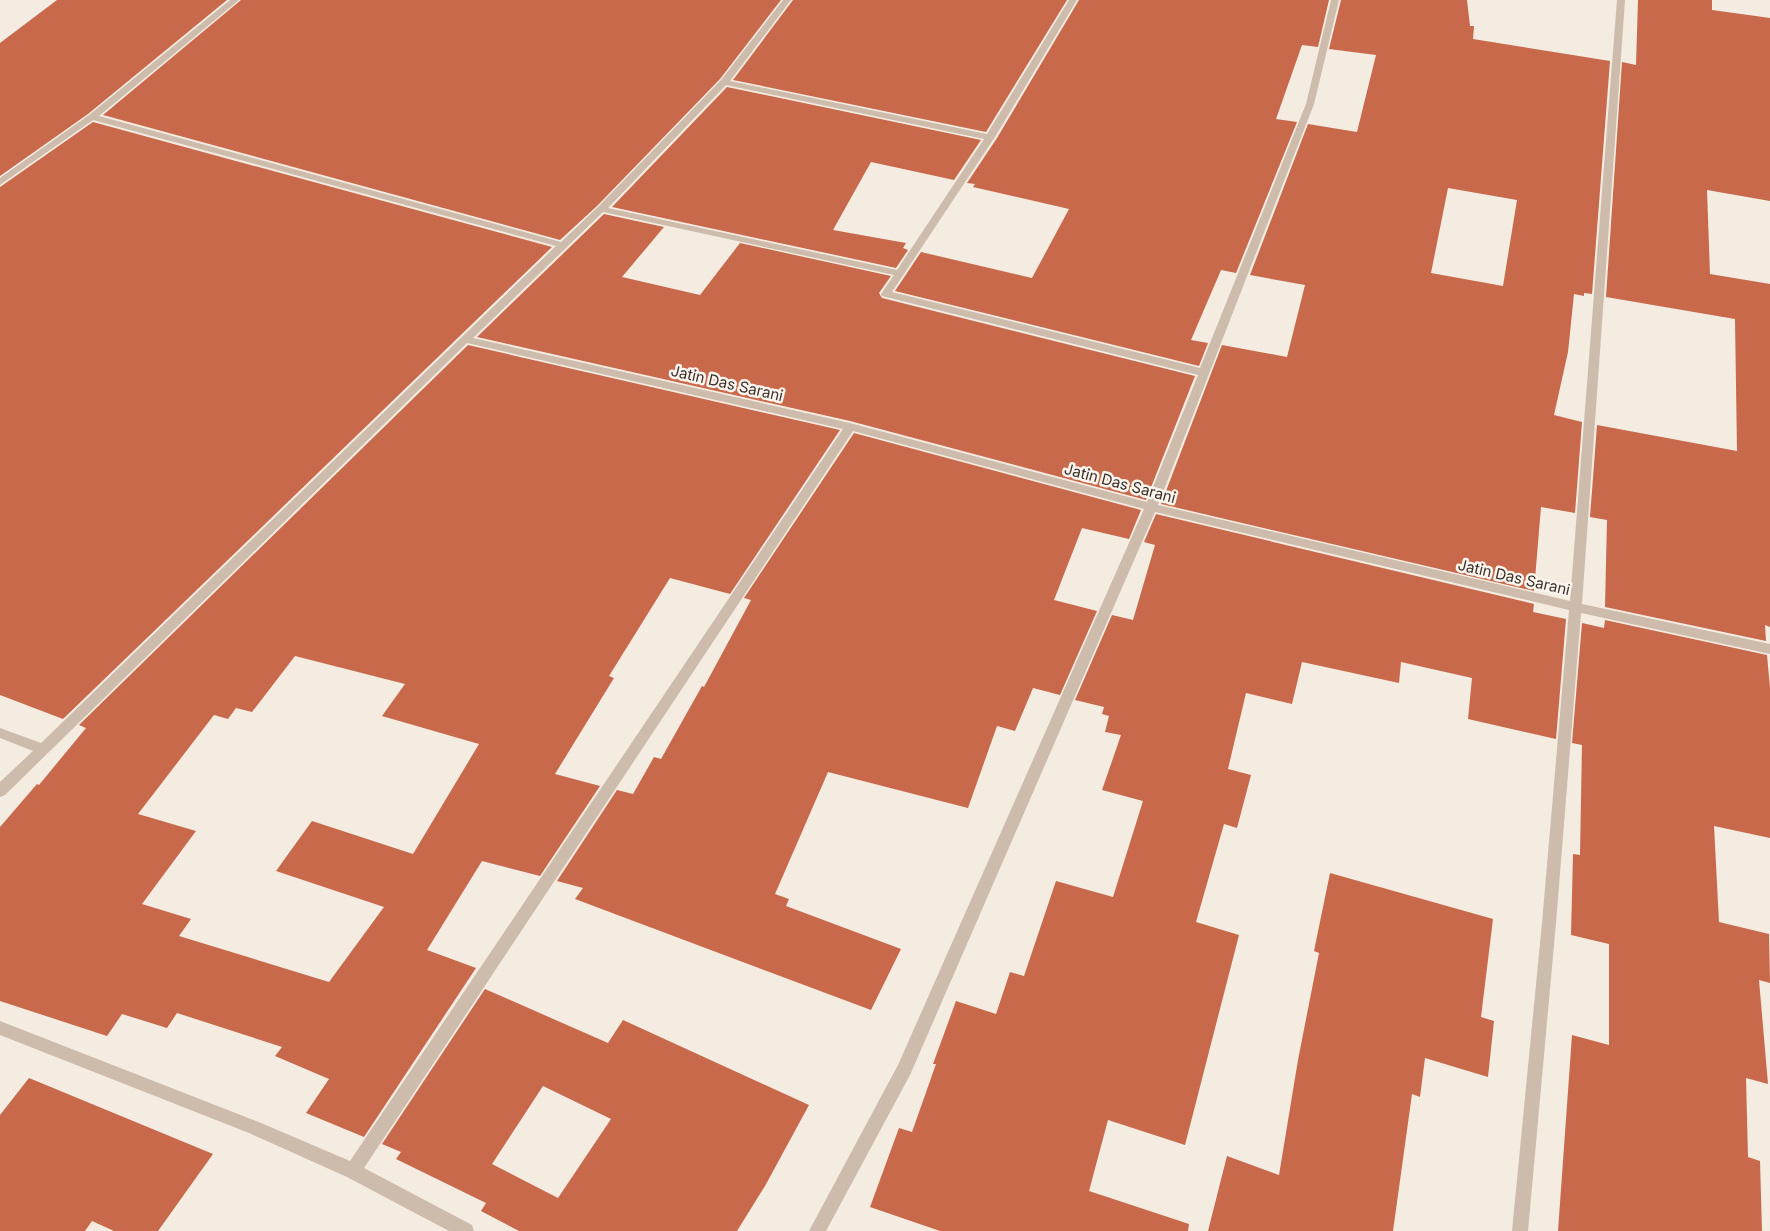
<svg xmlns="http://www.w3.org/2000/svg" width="1770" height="1231" font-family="Inter,sans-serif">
<rect width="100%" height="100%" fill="#f4ebe1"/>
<g fill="#c8694b" fill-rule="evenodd">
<polygon points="57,0 227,0 88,114 0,176 0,43"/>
<polygon points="241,0 781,0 720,79 597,206 560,240 103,115"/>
<polygon points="793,0 1067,0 986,132 733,80"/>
<polygon points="1079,0 1329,0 1318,47 1302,45 1276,119 1297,122 1236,273 1221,270 1191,340 1208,343 1199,366 895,291 921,252 1032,278 1069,209 973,187 975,184 967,183 997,138"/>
<path d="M1341 0H1467L1470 26H1474L1473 39 1610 61 1592 294 1584 293V296L1574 294 1568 352 1554 415 1582 422 1575 513 1541 507 1534 591 1161 504 1222 345 1287 357 1305 285 1250 275 1308 124 1357 132 1376 55 1329 49ZM1448 188 1517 200 1503 286 1431 273Z"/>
<polygon points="1638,0 1712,0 1712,10 1770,18 1770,201 1707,190 1710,274 1770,284 1770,627 1765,625 1766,641 1605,607 1607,520 1590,517 1597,425 1737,451 1735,319 1606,297 1622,62 1636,65"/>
<polygon points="727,87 981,140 954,180 871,162 833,230 906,243 903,248 908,250 896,268 612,207"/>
<polygon points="93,122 552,247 63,719 0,695 0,187"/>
<polygon points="604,214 664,227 622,277 700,295 740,243 891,276 879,293 882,298 1195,376 1146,500 850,421 477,337"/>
<path d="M468 345 840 430 730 594 670 578 609 676 614 678 555 774 600 786 540 876 482 861 427 950 476 968 364 1137 306 1113 329 1079 275 1056 282 1047 177 1013 167 1028 122 1014 107 1036 0 1001V827L37 784 39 785 86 728 79 725ZM295 656 405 684 382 716 479 744 413 854 312 821 276 871 384 907 329 982 179 936 191 919 142 904 196 831 138 814 214 715 228 719 236 708 252 712Z"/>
<polygon points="854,433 1141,510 1129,539 1082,528 1054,600 1097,611 1060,695 1033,688 1015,731 997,726 968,808 828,772 775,894 789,899 786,906 901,949 871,1010 575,899 583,888 557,881 617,790 633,794 654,757 661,759 702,686 704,687 751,600 744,598"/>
<polygon points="1156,514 1534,604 1533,612 1566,619 1556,739 1468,719 1472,678 1401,662 1399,683 1302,662 1292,704 1246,693 1228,769 1251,775 1237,828 1224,824 1196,922 1239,935 1185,1145 1108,1120 1089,1191 1189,1224 1188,1231 940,1231 870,1207 899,1128 912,1132 936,1064 933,1064 956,1001 996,1014 1010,972 1024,976 1056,881 1113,897 1143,801 1102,790 1121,735 1105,732 1109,716 1102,714 1104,707 1075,700 1112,615 1133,620 1155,545 1144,542"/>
<polygon points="1605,620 1767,655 1770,688 1770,838 1714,826 1719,922 1769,934 1770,983 1759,980 1768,1084 1746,1078 1748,1157 1760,1161 1762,1231 1558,1231 1572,1035 1609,1045 1609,944 1571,935 1573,854 1580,855 1582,745 1572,743 1582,623 1604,628"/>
<polygon points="1330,873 1493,919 1481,1017 1494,1021 1488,1077 1425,1058 1420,1097 1412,1094 1393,1231 1208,1231 1227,1156 1279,1175 1298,1060 1319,953 1314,951"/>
<path d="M485 989 608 1043 623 1020 809 1105 765 1186 737 1231H519L481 1211 486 1203 396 1159 401 1152 382 1144ZM543 1086 611 1119 558 1198 492 1164Z"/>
<polygon points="29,1078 213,1154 158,1231 114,1231 92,1221 85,1231 0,1231 0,1115"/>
</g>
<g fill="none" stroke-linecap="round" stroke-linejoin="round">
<path fill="#cdbbac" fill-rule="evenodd" d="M230 0H239L99 116 561 242 598 207 721 80 783 0H791L730 81 987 134 1069 0H1077L995 137 892 292 1200 368 1306 104 1331 0H1339L1314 104 1158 505 1570 601 1617 0H1625L1582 604 1770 644V654L1581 613 1556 923 1528 1231H1512L1542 923 1569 610 1155 512 910 1075 826 1231H809L898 1065 1144 509 853 431 364 1168 472 1225 474 1231H449L347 1177 249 1133 0 1035V1021L261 1123 350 1161 843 429 467 343 5 795 0 797V782L33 751 0 738V728L41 743 556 246 93 120 0 185V178L89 115ZM726 85 984 139 897 270 608 208ZM603 212 894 275 881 294 882 296 1198 375 1147 502 850 423 473 338Z"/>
</g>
<g text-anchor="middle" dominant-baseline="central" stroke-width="5" stroke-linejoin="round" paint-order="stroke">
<g font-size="15" fill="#3b302b" stroke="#fbf5ee">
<text transform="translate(727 383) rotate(13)">Jatin Das Sarani</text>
<text transform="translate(1120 483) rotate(15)">Jatin Das Sarani</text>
<text transform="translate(1514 577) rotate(13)">Jatin Das Sarani</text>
</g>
</g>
</svg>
